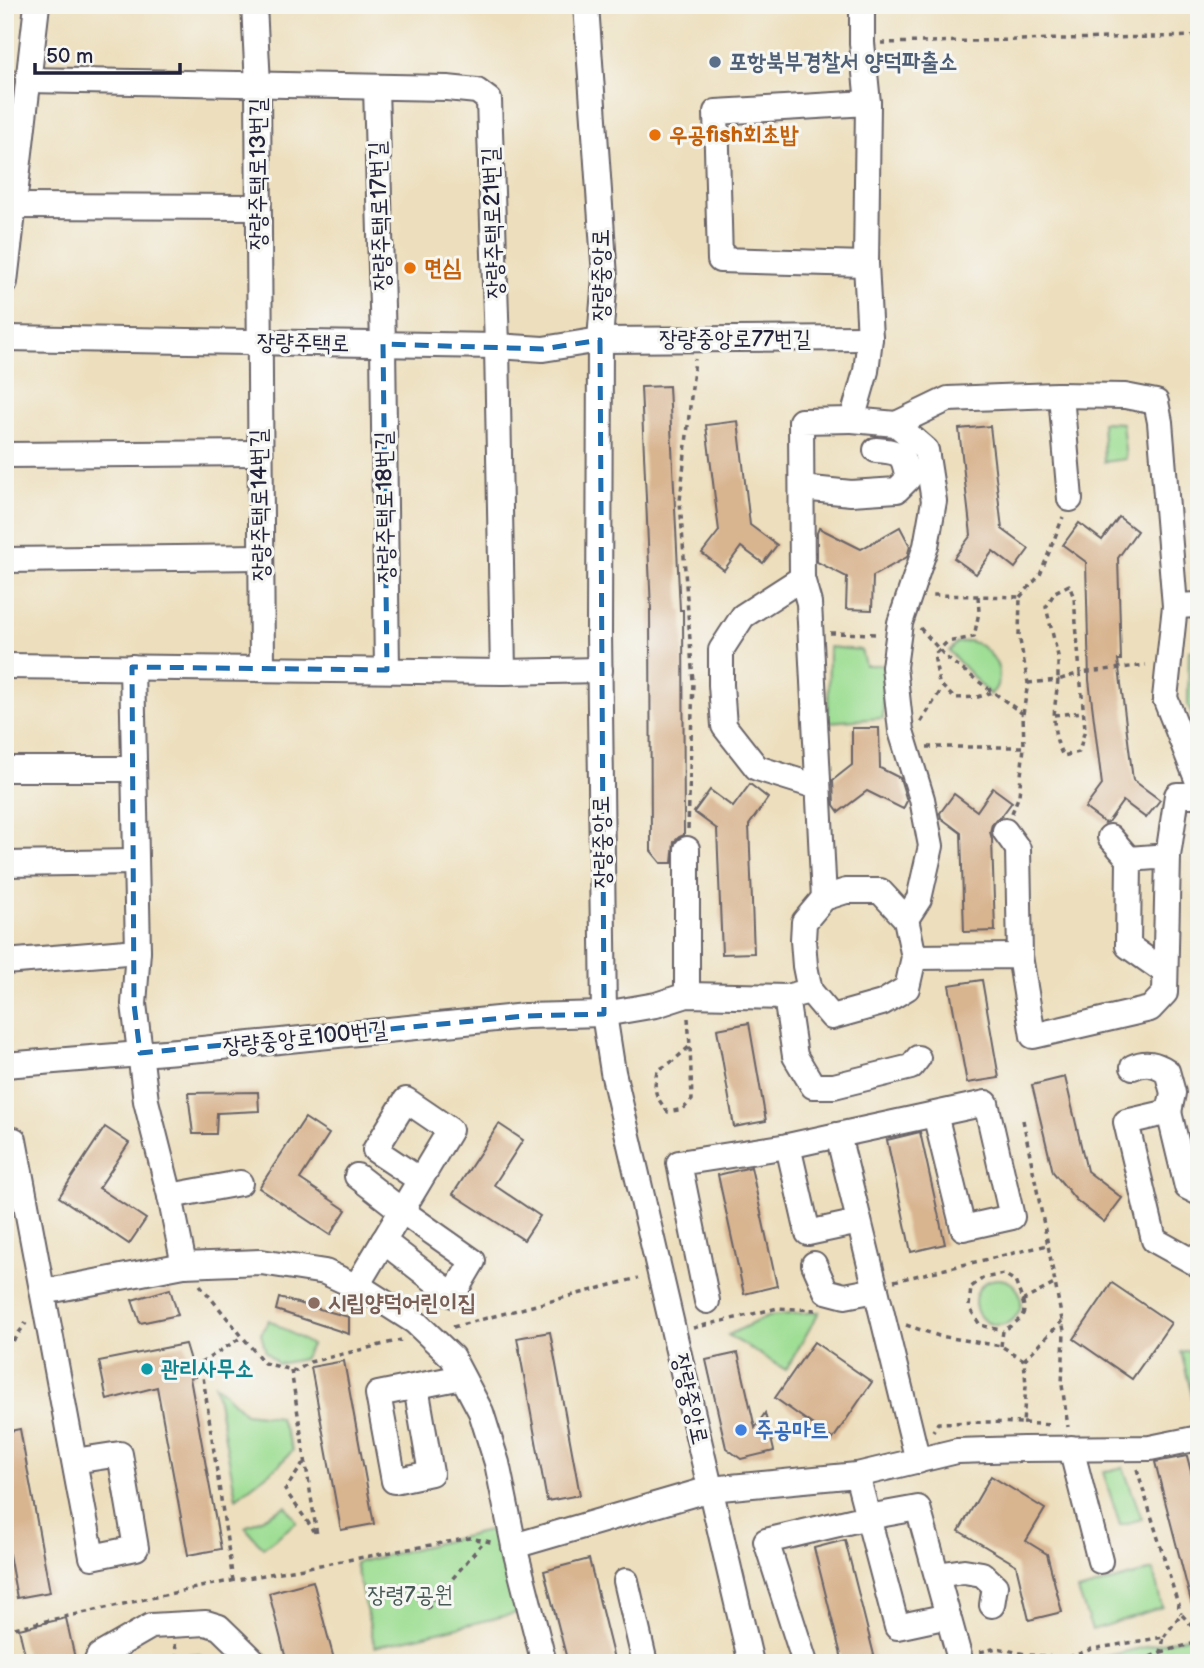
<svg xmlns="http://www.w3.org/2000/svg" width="1204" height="1668" font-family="'Balsamiq Sans','Poor Story',sans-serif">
<rect width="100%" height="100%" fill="#f6f6f2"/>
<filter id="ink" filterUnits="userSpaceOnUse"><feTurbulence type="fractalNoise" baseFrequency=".0143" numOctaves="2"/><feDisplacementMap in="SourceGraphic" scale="14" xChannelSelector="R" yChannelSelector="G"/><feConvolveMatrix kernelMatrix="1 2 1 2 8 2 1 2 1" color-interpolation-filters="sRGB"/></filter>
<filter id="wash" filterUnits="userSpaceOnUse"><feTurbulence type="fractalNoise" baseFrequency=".00686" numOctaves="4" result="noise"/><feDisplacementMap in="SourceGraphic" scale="28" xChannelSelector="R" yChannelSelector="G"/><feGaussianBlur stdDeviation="1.57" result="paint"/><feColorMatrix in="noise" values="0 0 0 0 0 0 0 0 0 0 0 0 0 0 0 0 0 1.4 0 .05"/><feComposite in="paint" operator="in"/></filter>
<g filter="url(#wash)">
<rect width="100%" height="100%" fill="#eddfbd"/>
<g fill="#9fde94" stroke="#608068" stroke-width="2">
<polygon points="1102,422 1122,423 1126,459 1104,462"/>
<path d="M969 641C987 645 1005 666 997 685 996 689 993 692 990 695L949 651 957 643Z"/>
<polygon points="829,647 861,650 865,665 883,665 883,718 828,722"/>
<polygon points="1199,650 1199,734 1188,705 1189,651"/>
<circle cx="998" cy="1302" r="23"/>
<polygon points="819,1312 786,1370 728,1335 768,1316"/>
<polygon points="269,1320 311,1345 303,1359 278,1364 266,1352 261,1334"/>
<polygon points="1199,1348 1199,1398 1193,1399 1181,1352"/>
<polygon points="215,1384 245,1413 279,1417 293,1450 279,1465 236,1498"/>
<polygon points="1123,1467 1142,1519 1120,1525 1103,1472"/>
<polygon points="286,1506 297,1522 263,1548 245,1527"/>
<polygon points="496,1529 517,1613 375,1647 355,1563"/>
<polygon points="1153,1570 1162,1607 1092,1630 1078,1591"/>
<polygon points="1199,1634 1199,1663 1078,1663"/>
<polygon points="198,1654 211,1663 153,1663 162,1657"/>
</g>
<g id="blocks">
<g fill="#d8b48f">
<polygon points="669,386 680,610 683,610 684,835 679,837 674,842 672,863 661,863 651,851 650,610 651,610 641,387"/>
<polygon points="738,421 750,525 777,545 763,563 741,547 724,570 702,553 719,531 706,425"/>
<polygon points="990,426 1002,529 1029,549 1015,568 993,551 976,574 954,558 971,535 959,429"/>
<polygon points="1119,517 1137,531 1118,558 1121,660 1118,660 1133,780 1160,800 1146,818 1123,801 1108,822 1105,823 1085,808 1102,785 1089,680 1086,562 1063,545 1079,523 1102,540"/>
<polygon points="900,527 910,546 907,557 873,576 872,610 846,609 847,577 817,562 817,533 819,528 861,549"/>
<polygon points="852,728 879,728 880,768 900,778 907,801 903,809 867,791 839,812 834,805 833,780 852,765"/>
<polygon points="750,784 768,798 749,825 754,953 722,954 717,829 694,812 710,790 733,807"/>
<polygon points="993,788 1012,802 1001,817 996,819 992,824 990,832 992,839 995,931 964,932 961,833 941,818 940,813 954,794 977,811"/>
<polygon points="982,980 999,1078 967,1083 949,985"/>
<polygon points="749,1023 766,1121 734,1127 717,1029"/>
<polygon points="1065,1077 1087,1171 1122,1198 1104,1222 1076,1200 1053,1172 1032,1085"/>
<polygon points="258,1092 259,1111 217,1113 216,1134 193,1134 188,1093"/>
<polygon points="305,1118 329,1134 300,1179 346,1210 330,1235 259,1188"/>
<polygon points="499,1124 523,1140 494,1185 540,1216 524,1240 453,1194"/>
<polygon points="105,1127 129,1143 99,1188 146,1219 129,1244 59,1197"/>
<polygon points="920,1132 945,1244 911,1252 887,1140"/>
<polygon points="751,1167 777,1286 744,1294 718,1175"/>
<polygon points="1112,1283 1171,1323 1132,1379 1074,1339"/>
<polygon points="170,1289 178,1315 140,1323 132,1300"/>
<polygon points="279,1298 349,1317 349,1334 276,1310"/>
<polygon points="550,1332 580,1495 547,1501 517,1338"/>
<polygon points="814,1342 872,1382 833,1439 775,1398"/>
<polygon points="185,1344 195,1377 190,1378 221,1549 188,1555 157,1387 107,1400 99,1361"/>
<polygon points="738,1353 755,1428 765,1413 774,1451 741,1459 726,1448 706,1360"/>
<polygon points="344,1361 374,1524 341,1530 311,1367"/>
<polygon points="20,1429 50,1592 17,1598 5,1533 5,1432"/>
<polygon points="1187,1456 1199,1503 1199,1608 1193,1609 1155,1462"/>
<polygon points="991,1476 1045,1509 1026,1541 1047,1554 1062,1612 1029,1620 1016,1565 959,1531"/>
<polygon points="845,1540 876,1663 843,1663 814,1548"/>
<polygon points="589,1559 615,1663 568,1663 544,1571"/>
<polygon points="313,1581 335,1663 287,1663 269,1593"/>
<polygon points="66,1618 76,1663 27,1663 19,1629"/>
</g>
</g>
</g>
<g filter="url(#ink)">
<use href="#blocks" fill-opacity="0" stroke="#696468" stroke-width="2"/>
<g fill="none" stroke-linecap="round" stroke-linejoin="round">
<g stroke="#696468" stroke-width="28">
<g id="minor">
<polyline points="254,5 258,85 262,669"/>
<polyline points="586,5 605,277 600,340 599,633 604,1014 613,1072 751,1663"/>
<polyline points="28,80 447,88 477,91 489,100 497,346 503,672"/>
<polyline points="376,87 383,344 387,670"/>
<polyline points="14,206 258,207"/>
<polyline points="866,264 720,260 716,112 868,103"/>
<polyline points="5,282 37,5"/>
<polyline points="5,338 497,346 543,349 600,340 870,338"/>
<polyline points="1061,395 1070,499"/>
<polyline points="852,420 896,424 926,450 934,501 926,546 900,623 894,667 901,731 922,799 931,846 919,899 906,919"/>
<polyline points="896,424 948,399 1056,395 1125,396 1156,402 1160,422 1175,606 1199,605"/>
<polyline points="5,455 260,453"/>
<path d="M802 488 851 493 897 490 908 479C903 454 902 452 876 450"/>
<polyline points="5,560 261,557"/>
<polyline points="802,578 801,421 852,420 866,371 870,338 866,264 868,103 862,43 862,5"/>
<polyline points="1175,606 1165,698 1199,784"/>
<polyline points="5,666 503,672 600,670"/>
<polyline points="132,667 138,951 134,1004 146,1101 170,1196 184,1265"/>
<polyline points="5,769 134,769"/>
<polyline points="818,787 757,768 724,726 721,685 721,650 743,616 802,578 809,603 824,898"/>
<polyline points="1005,831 1018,849 1020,956"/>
<polyline points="1110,837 1129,859"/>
<polyline points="1168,856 1177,795 1199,795"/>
<polyline points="5,864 136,862"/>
<polygon points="846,891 880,891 906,919 914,957 907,988 882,1003 832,1017 810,991 805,966 803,940 804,922 824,898"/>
<polyline points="914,957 1020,956 1033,1036 1150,1009 1165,993 1168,856 1129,859 1128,946 1165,972"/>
<polyline points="5,962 138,951"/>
<polyline points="687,995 687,849"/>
<polyline points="786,997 795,1056 813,1086 834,1086 911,1067 918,1058"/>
<polyline points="5,1065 202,1049 525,1016 604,1014 656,1005 687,995 786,997 810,991"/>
<path d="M1133 1067C1146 1061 1156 1064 1167 1071L1173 1093 1169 1112"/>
<polyline points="838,1135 986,1103 1012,1217 963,1228 935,1114"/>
<polyline points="14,1140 92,1557 136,1548 120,1454 74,1461"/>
<polyline points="788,1146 808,1233 859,1222"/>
<polyline points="357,1176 402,1211 473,1261 453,1295 383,1241"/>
<polyline points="1199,1193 1187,1187 1169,1112 1126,1122 1154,1240 1199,1265"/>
<polyline points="170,1196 240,1183"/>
<polyline points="814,1264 826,1291 845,1296 876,1290"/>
<polyline points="356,1287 450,1130 406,1100 375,1150 420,1180"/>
<polyline points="43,1292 184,1265 261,1262 325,1272 368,1292 415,1322 452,1357 481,1412 497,1463 514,1546 544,1663"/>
<polyline points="707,1301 679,1163 788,1146 838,1135 918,1461"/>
<polyline points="416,1387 431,1473 394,1481 378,1394 462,1377"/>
<polyline points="1071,1448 1100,1561"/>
<polygon points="918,1508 948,1616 897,1627 868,1517"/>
<polyline points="514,1546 710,1489 857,1475 957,1451 1023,1449 1150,1448 1199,1438"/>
<polyline points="937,1575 964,1571 982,1574 995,1586 992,1605"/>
<polyline points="626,1581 645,1663"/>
<polyline points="948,1616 961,1663"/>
<polyline points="96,1663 99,1656 151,1626 206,1623 219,1627 256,1663"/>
<polyline points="805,1663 766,1541 868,1517 857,1475"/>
</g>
</g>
<g stroke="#696468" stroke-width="3.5" stroke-dasharray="5 5" stroke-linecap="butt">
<polyline points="881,43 1199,36"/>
<polyline points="978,596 979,612 974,637 947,642 934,655 939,683 954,698 978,697 993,692"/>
<polyline points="1020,597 1040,575 1063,517"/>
<polyline points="920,628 948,659 1023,714"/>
<polyline points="830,633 879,634"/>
<path d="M1028 683 1058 680C1055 709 1049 728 1063 756L1079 752 1085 729 1080 673 1058 680V656L1046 607 1055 592 1069 585 1074 598 1080 673 1146 665"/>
<polyline points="1054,715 1083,712"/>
<polyline points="921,722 943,687"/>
<polyline points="927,747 1024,747 1023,714 1028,683 1019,635 1020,597 933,595"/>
<polyline points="1012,813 1019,795 1024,747"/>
<polyline points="688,829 693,682 680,501 695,359"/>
<path d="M688 1018 690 1046 673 1061 657 1071C653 1091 655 1096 668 1112L683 1109 692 1100 690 1046"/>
<polyline points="1023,1120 1048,1245"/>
<polyline points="894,1281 1048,1245 1064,1331 1062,1385 1068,1427"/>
<polyline points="200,1285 264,1363 296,1371 310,1362 401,1340"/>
<polyline points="1022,1301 1054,1284"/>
<polyline points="906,1325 939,1336 1001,1346 1024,1360 1026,1386 1023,1423 987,1422 938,1423 933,1431"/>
<polyline points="453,1327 638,1278"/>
<polyline points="693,1328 778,1308 816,1310"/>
<polyline points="5,1346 10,1345 26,1323"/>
<path d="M1001 1346 1003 1331C1032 1313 1026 1311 1015 1281L1004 1274 983 1278 971 1287 969 1307 980 1325 1003 1331"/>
<polyline points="1024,1360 1062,1321"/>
<polyline points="291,1370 317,1535 285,1490 305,1461"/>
<polyline points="1023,1423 1052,1425"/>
<polyline points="1137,1469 1181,1614"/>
<polyline points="233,1581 201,1363 242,1337"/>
<polyline points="427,1609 484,1541"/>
<polyline points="5,1630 214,1584 470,1538 491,1542"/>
<polyline points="1164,1637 1181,1614 1199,1633"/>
<polyline points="175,1644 178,1660"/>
<polyline points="980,1652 997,1648 1030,1655 1067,1658 1092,1649 1164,1637 1161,1652 1150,1657 1123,1663"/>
<polyline points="1161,1652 1199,1642"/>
<path d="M164 1663C176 1658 190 1657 201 1663"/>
</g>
<use href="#minor" stroke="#fff" stroke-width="24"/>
</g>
</g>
<path fill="none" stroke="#1f6fb2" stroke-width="5" stroke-dasharray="14 9" stroke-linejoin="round" d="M600 340 604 1014 525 1016 140 1053 134 1004 132 667 387 670 383 344 543 349Z"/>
<circle fill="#5c6f8a" stroke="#f6f6f2" stroke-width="2.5" cx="715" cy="62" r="7"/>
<g fill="#e8710a" stroke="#f6f6f2" stroke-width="2.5">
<circle cx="655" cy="135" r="7"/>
<circle cx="410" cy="268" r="7"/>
</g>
<circle fill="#8d6e63" stroke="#f6f6f2" stroke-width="2.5" cx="314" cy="1303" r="7"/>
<circle fill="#0f9aa8" stroke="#f6f6f2" stroke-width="2.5" cx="147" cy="1369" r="7"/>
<circle fill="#3f7fe0" stroke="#f6f6f2" stroke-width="2.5" cx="741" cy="1430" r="7"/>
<g text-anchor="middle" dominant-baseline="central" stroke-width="6" stroke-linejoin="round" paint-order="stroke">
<g font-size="23" font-weight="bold" fill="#4e5e75" stroke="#f6f6f2" text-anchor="start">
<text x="729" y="62">포항북부경찰서 양덕파출소</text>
</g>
<g font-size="23" font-weight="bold" fill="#c56008" stroke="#f6f6f2" text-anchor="start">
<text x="669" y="135">우공fish회초밥</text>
<text x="424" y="268">면심</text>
</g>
<g font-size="23" fill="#22223b" stroke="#f6f6f2">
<text transform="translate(258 174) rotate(-90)">장량주택로13번길</text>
<text transform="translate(380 216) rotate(-92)">장량주택로17번길</text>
<text transform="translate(493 223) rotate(-92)">장량주택로21번길</text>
<text transform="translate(601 275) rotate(-90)">장량중앙로</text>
<text x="735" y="339">장량중앙로77번길</text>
<text transform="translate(303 343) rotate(1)">장량주택로</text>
<text transform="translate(260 505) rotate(-91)">장량주택로14번길</text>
<text transform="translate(385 507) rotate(-91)">장량주택로18번길</text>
<text transform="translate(602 842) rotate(-91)">장량중앙로</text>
<text transform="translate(305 1038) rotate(-6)">장량중앙로100번길</text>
<text transform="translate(690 1399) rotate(77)">장량중앙로</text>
</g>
<g font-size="23" font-weight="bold" fill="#785e54" stroke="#f6f6f2" text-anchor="start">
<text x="328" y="1303">시립양덕어린이집</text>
</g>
<g font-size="23" font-weight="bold" fill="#0d838f" stroke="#f6f6f2" text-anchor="start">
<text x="161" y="1369">관리사무소</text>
</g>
<g font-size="23" font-weight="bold" fill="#366cbe" stroke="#f6f6f2" text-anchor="start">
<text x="755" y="1430">주공마트</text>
</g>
<g font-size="23" fill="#485a56" stroke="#f6f6f2">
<text x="410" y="1595">장령7공원</text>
</g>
</g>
<rect width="1204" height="1668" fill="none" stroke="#f6f6f2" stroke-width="28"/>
<path d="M35 63v10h145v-10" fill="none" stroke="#22223b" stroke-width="3.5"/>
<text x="46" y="63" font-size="21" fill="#22223b" stroke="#f6f6f2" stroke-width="5" paint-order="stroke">50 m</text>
</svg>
